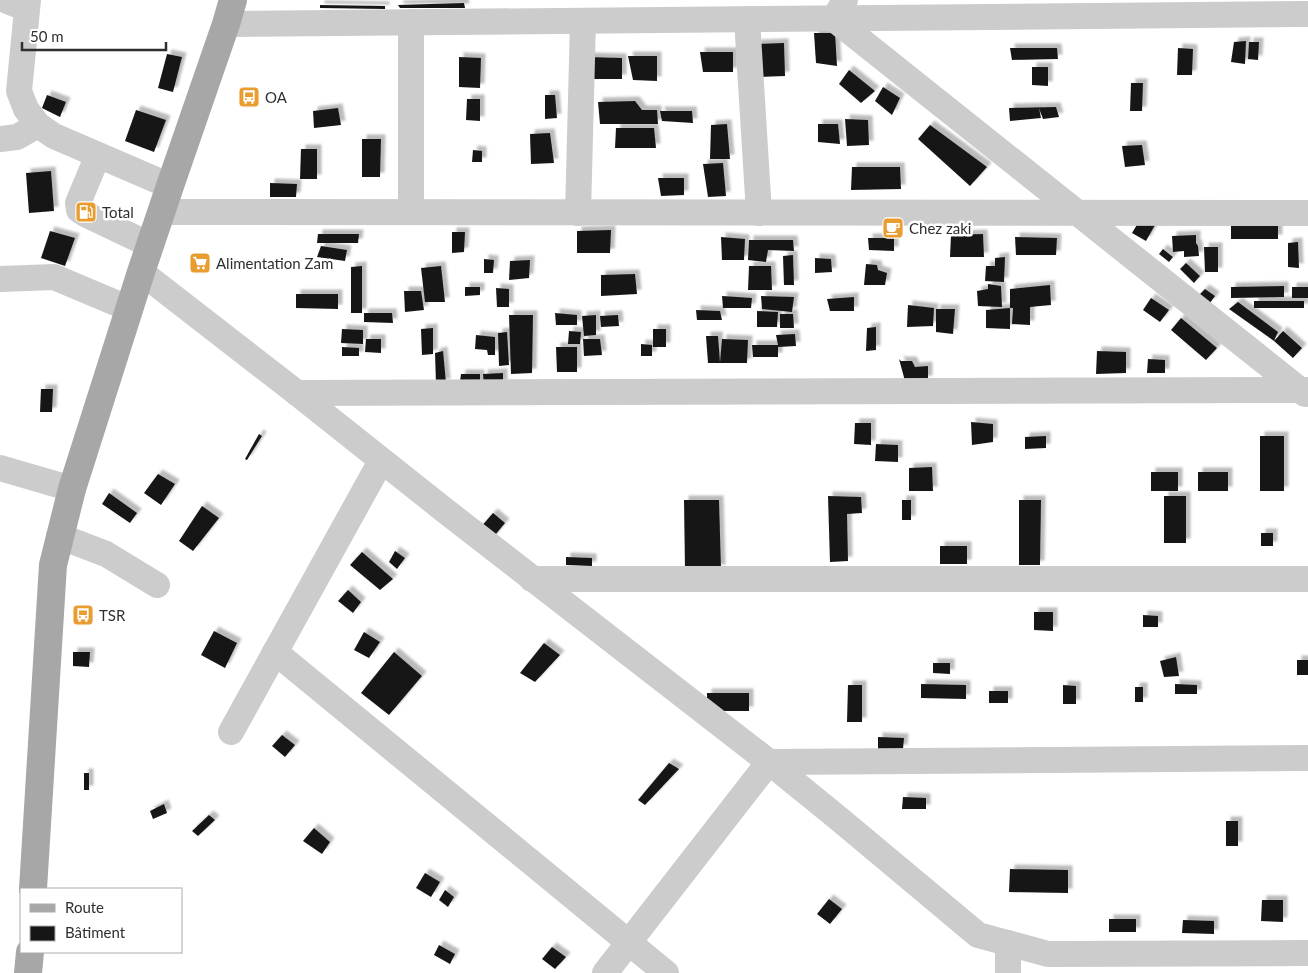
<svg xmlns="http://www.w3.org/2000/svg" width="1308" height="973" font-family="Lato,sans-serif">
<defs>
<filter id="shadow"><feDropShadow dx="4.5" dy="-4.5" stdDeviation="1" flood-color="#0004"/></filter>
</defs>
<rect width="100%" height="100%" fill="#fff"/>
<g fill="#161616" filter="url(#shadow)">
<polygon points="464,3 465,8 400,8 398,5"/>
<polygon points="320,5 385,6 385,9 320,8"/>
<polygon points="814,33 835,33 837,66 816,63"/>
<polygon points="1246,41 1245,64 1231,62 1234,42"/>
<polygon points="1249,42 1259,42 1258,60 1248,59"/>
<polygon points="784,43 785,76 758,77 756,44"/>
<polygon points="1010,48 1057,48 1058,59 1012,60"/>
<polygon points="1178,48 1193,49 1192,75 1177,75"/>
<polygon points="700,52 733,52 733,72 703,72"/>
<polygon points="167,54 182,57 173,92 158,88"/>
<polygon points="628,56 657,56 657,81 633,80"/>
<polygon points="459,57 481,58 480,88 459,87"/>
<polygon points="586,57 622,58 622,79 585,79"/>
<polygon points="1032,67 1048,67 1048,86 1032,85"/>
<polygon points="849,70 875,91 861,103 839,84"/>
<polygon points="1131,83 1143,83 1142,111 1130,111"/>
<polygon points="883,87 900,98 892,115 875,101"/>
<polygon points="47,95 66,102 60,117 42,108"/>
<polygon points="545,95 555,95 557,118 545,119"/>
<polygon points="467,99 480,99 480,121 466,120"/>
<polygon points="635,101 642,110 657,110 658,124 600,124 598,102"/>
<polygon points="1056,107 1059,117 1043,119 1039,108 1041,118 1010,121 1009,108"/>
<polygon points="338,108 341,125 314,128 313,111"/>
<polygon points="136,110 166,120 154,152 125,141"/>
<polygon points="660,111 692,111 693,123 662,121"/>
<polygon points="845,119 868,120 869,145 847,146"/>
<polygon points="727,124 730,159 710,159 711,125"/>
<polygon points="818,124 838,124 840,144 818,142"/>
<polygon points="930,125 987,167 970,186 918,139"/>
<polygon points="616,128 654,128 656,148 615,148"/>
<polygon points="550,133 554,163 531,164 530,134"/>
<polygon points="362,139 381,139 380,177 362,177"/>
<polygon points="1142,145 1145,165 1125,167 1122,146"/>
<polygon points="301,149 317,149 317,179 300,179"/>
<polygon points="473,150 482,151 482,162 472,162"/>
<polygon points="723,163 726,196 708,197 703,164"/>
<polygon points="852,167 900,167 901,189 851,190"/>
<polygon points="51,171 54,211 29,213 26,173"/>
<polygon points="658,178 684,178 684,195 661,196"/>
<polygon points="270,183 297,184 296,197 270,197"/>
<polygon points="1141,218 1155,225 1146,241 1132,233"/>
<polygon points="1278,225 1278,239 1231,239 1231,226"/>
<polygon points="611,230 610,253 577,253 577,231"/>
<polygon points="50,231 75,238 65,266 41,258"/>
<polygon points="452,232 465,232 464,252 452,253"/>
<polygon points="318,234 359,234 358,243 317,243"/>
<polygon points="983,234 984,257 950,257 951,235"/>
<polygon points="1196,235 1196,243 1198,246 1199,256 1184,257 1184,251 1173,252 1172,236"/>
<polygon points="721,237 745,239 744,260 722,260"/>
<polygon points="1015,237 1057,238 1056,255 1016,255"/>
<polygon points="868,238 894,238 894,251 869,250"/>
<polygon points="749,240 793,240 794,251 768,250 766,262 748,260"/>
<polygon points="1298,242 1299,268 1288,267 1288,243"/>
<polygon points="321,246 347,250 345,261 317,257"/>
<polygon points="1204,247 1218,247 1218,272 1205,272"/>
<polygon points="1163,249 1173,257 1169,262 1159,254"/>
<polygon points="793,255 794,285 784,285 783,256"/>
<polygon points="1005,257 1004,282 985,281 986,266 995,266 995,258"/>
<polygon points="815,258 831,259 832,272 815,273"/>
<polygon points="484,259 494,260 493,273 484,273"/>
<polygon points="530,260 529,278 509,280 510,261"/>
<polygon points="1186,263 1200,276 1194,283 1180,269"/>
<polygon points="866,264 877,265 878,270 887,273 885,285 864,285"/>
<polygon points="362,266 362,313 351,313 351,267"/>
<polygon points="441,266 445,302 425,302 421,268"/>
<polygon points="749,266 771,266 772,290 748,290"/>
<polygon points="635,274 637,294 601,296 601,275"/>
<polygon points="988,284 1001,286 1002,307 978,306 977,291 988,289"/>
<polygon points="1050,285 1051,305 1030,307 1030,325 1012,324 1013,308 1010,308 1010,289"/>
<polygon points="1284,286 1284,297 1231,298 1231,287"/>
<polygon points="465,287 480,287 480,295 465,296"/>
<rect x="1292" y="287" width="16" height="11"/>
<polygon points="496,288 509,289 509,307 497,307"/>
<polygon points="1205,289 1215,296 1210,303 1199,295"/>
<polygon points="404,291 421,291 424,310 405,312"/>
<polygon points="296,294 338,294 338,309 296,308"/>
<polygon points="722,296 752,298 751,308 723,308"/>
<polygon points="761,296 794,297 792,312 762,309"/>
<polygon points="854,297 854,311 830,311 827,299"/>
<polygon points="1151,298 1169,310 1160,322 1143,310"/>
<rect x="1254" y="301" width="50" height="7"/>
<polygon points="1238,302 1278,332 1274,341 1283,331 1302,348 1293,358 1274,341 1229,309"/>
<polygon points="908,305 934,308 933,326 907,327"/>
<polygon points="1010,308 1010,329 986,328 986,310"/>
<polygon points="936,309 955,309 953,334 936,332"/>
<polygon points="696,310 720,311 722,320 697,320"/>
<polygon points="757,311 778,312 777,327 757,327"/>
<polygon points="364,313 392,313 393,323 364,322"/>
<polygon points="555,313 577,315 577,325 556,325"/>
<polygon points="780,314 793,314 794,328 780,328"/>
<polygon points="509,315 533,315 532,373 511,374"/>
<polygon points="596,315 596,335 584,336 582,316"/>
<polygon points="618,315 619,326 601,327 600,316"/>
<polygon points="1181,318 1217,348 1206,360 1171,330"/>
<polygon points="876,327 876,350 866,351 867,328"/>
<polygon points="433,328 433,354 422,355 421,329"/>
<polygon points="342,329 363,330 363,344 341,343"/>
<rect x="653" y="329" width="13" height="18"/>
<polygon points="569,331 581,332 580,344 568,344"/>
<polygon points="507,332 509,365 499,366 498,333"/>
<polygon points="795,334 796,346 778,347 778,357 753,357 752,345 778,345 776,335"/>
<polygon points="476,335 495,337 495,355 488,355 487,350 475,349"/>
<polygon points="706,336 718,336 720,362 722,339 748,340 747,363 708,363"/>
<polygon points="366,339 381,339 381,353 365,352"/>
<polygon points="583,339 600,339 602,355 584,356"/>
<polygon points="641,344 652,345 652,356 641,356"/>
<polygon points="342,347 359,348 359,356 342,356"/>
<polygon points="556,347 577,347 577,372 557,372"/>
<polygon points="443,351 446,383 436,384 435,353"/>
<polygon points="1097,351 1126,352 1126,373 1096,374"/>
<polygon points="899,359 901,361 912,361 915,367 928,366 928,380 905,381"/>
<polygon points="1148,359 1165,360 1165,373 1147,373"/>
<polygon points="503,373 503,385 484,386 483,374"/>
<polygon points="461,374 480,374 480,388 459,389"/>
<polygon points="41,389 53,389 52,412 40,412"/>
<polygon points="971,422 993,424 993,442 972,445"/>
<polygon points="855,423 871,423 871,445 854,444"/>
<polygon points="259,434 262,436 247,460 245,459"/>
<polygon points="1046,436 1046,448 1025,449 1025,437"/>
<rect x="1260" y="436" width="24" height="55"/>
<polygon points="876,444 898,445 898,462 875,461"/>
<polygon points="932,467 933,491 909,491 909,468"/>
<rect x="1151" y="472" width="27" height="19"/>
<rect x="1198" y="472" width="30" height="19"/>
<polygon points="158,474 175,484 161,505 144,493"/>
<polygon points="109,493 137,513 130,523 102,504"/>
<polygon points="828,496 861,497 862,513 847,514 848,561 830,562"/>
<rect x="1164" y="496" width="22" height="47"/>
<polygon points="684,500 719,500 721,569 685,569"/>
<rect x="902" y="500" width="9" height="20"/>
<polygon points="1019,500 1041,500 1040,565 1019,565"/>
<polygon points="202,506 219,518 193,551 179,541"/>
<polygon points="493,513 505,523 486,546 473,536"/>
<rect x="1261" y="533" width="12" height="13"/>
<rect x="940" y="546" width="27" height="18"/>
<polygon points="395,551 405,558 397,569 389,562"/>
<polygon points="362,552 393,579 380,590 350,565"/>
<polygon points="566,557 592,558 592,566 566,565"/>
<polygon points="348,590 361,602 353,613 338,601"/>
<polygon points="1034,612 1053,612 1053,631 1034,630"/>
<polygon points="1143,615 1158,616 1158,627 1143,627"/>
<polygon points="214,631 237,643 225,668 201,655"/>
<polygon points="364,632 380,642 369,658 354,650"/>
<polygon points="544,643 560,655 535,682 520,673"/>
<polygon points="73,652 90,652 89,667 73,666"/>
<polygon points="394,652 422,676 389,715 361,693"/>
<polygon points="1176,657 1179,676 1164,677 1160,661"/>
<rect x="1297" y="660" width="11" height="15"/>
<polygon points="933,663 950,663 950,674 933,673"/>
<polygon points="921,684 966,685 966,699 921,698"/>
<polygon points="1175,684 1197,685 1197,694 1175,694"/>
<polygon points="848,685 862,685 862,722 847,722"/>
<polygon points="1063,685 1076,686 1076,704 1063,704"/>
<rect x="1135" y="687" width="8" height="15"/>
<rect x="989" y="691" width="19" height="12"/>
<rect x="707" y="693" width="42" height="18"/>
<polygon points="282,735 295,745 285,757 272,746"/>
<polygon points="878,737 904,738 903,749 878,749"/>
<polygon points="669,763 679,769 645,805 638,800"/>
<rect x="84" y="773" width="5" height="17"/>
<polygon points="903,797 926,798 926,809 902,809"/>
<polygon points="164,804 167,813 153,819 150,811"/>
<polygon points="209,815 215,820 198,836 192,831"/>
<rect x="1226" y="821" width="12" height="25"/>
<polygon points="314,828 330,842 322,854 303,841"/>
<polygon points="1010,869 1068,870 1068,893 1009,892"/>
<polygon points="425,873 440,882 431,897 416,888"/>
<polygon points="445,890 454,897 448,907 439,900"/>
<polygon points="829,899 842,909 830,924 817,914"/>
<polygon points="1262,900 1283,900 1283,922 1261,921"/>
<rect x="1109" y="919" width="27" height="13"/>
<polygon points="1183,920 1214,921 1214,934 1182,933"/>
<polygon points="439,945 455,954 450,964 434,955"/>
<polygon points="552,947 566,957 555,969 542,959"/>
</g>
<g fill="none" stroke-linecap="round" stroke-linejoin="round">
<g stroke="#ccc" stroke-width="26">
<polyline points="5,0 27,9"/>
<polyline points="28,0 19,91 26,109 38,125 54,136 170,186"/>
<polyline points="845,0 834,19 1305,394"/>
<polyline points="747,19 759,213"/>
<polyline points="411,22 411,212"/>
<polyline points="226,24 1308,14"/>
<polyline points="0,139 17,137 38,125"/>
<polyline points="98,155 78,203 79,210 85,214 150,245"/>
<polyline points="162,212 1308,213"/>
<polyline points="578,213 583,21"/>
<polyline points="141,272 297,393 443,509 769,762 838,818 978,935 1048,954 1308,953"/>
<polyline points="1,279 54,277 130,309"/>
<polyline points="297,393 1308,390"/>
<polyline points="0,468 72,489"/>
<polyline points="59,536 106,554 157,585"/>
<polyline points="532,579 1308,579"/>
<polyline points="275,652 666,973"/>
<polyline points="231,732 381,461"/>
<polyline points="1008,943 1008,973"/>
<polyline points="605,973 769,762 1308,758"/>
</g>
<g stroke="#a7a7a7" stroke-width="28">
<polyline points="33,889 53,565 72,489 141,272 170,186 226,24 233,0"/>
<polyline points="28,973 30,952"/>
</g>
</g>
<defs>
<g id="bus-square" transform="scale(1.125)"><rect x="-9" y="-9" width="18" height="18" rx="4" fill="#e99c2f" stroke="#fff"/><path d="M-5-6H5V4H4V6H2V4H-2V6H-4V4H-5ZM-3.5-4V0h7V-4ZM-3.5 1.2v1.5H-2V1.2ZM2 1.2v1.5H3.5V1.2Z" fill="#fff"/></g>
<g id="fuel-square" transform="scale(1.125)"><rect x="-9" y="-9" width="18" height="18" rx="4" fill="#e99c2f" stroke="#fff"/><path d="M-5.5-6h7V0h2V4h1.3V-2.5L3-4.5l.8-.8L6-3V5H2.5V1h-1V6h-7ZM-4.2-4.7v3.2H.2V-4.7Z" fill="#fff"/></g>
<g id="cafe-square" transform="scale(1.125)"><rect x="-9" y="-9" width="18" height="18" rx="4" fill="#e99c2f" stroke="#fff"/><path d="M-5.5-4.5H6V0H3Q3 3.5 0 3.5H-2.5Q-5.5 3.5-5.5 0ZM3-3.2v2h1.7v-2ZM-6 4.5H4V6H-6Z" fill="#fff"/></g>
<g id="supermarket-square" transform="scale(1.125)"><rect x="-9" y="-9" width="18" height="18" rx="4" fill="#e99c2f" stroke="#fff"/><path d="M-6-5.5h2.5l.6 2H6L4.5 2H-2.5L-4.4-4H-6ZM-1.5 3.2a1.3 1.3 0 1 0 .1 0ZM3 3.2a1.3 1.3 0 1 0 .1 0Z" fill="#fff"/></g>
</defs>
<g fill-rule="evenodd">
<use href="#bus-square" x="249" y="97"/>
<use href="#fuel-square" x="86" y="212"/>
<use href="#cafe-square" x="893" y="228"/>
<use href="#supermarket-square" x="200" y="263"/>
<use href="#bus-square" x="83" y="615"/>
</g>
<g text-anchor="middle" dominant-baseline="central" stroke-width="5" stroke-linejoin="round" paint-order="stroke">
<g font-size="15" fill="#2f2f2f" stroke="#fff" text-anchor="start">
<text x="265" y="97">OA</text>
<text x="102" y="212">Total</text>
<text x="909" y="228">Chez zaki</text>
<text x="216" y="263">Alimentation Zam</text>
<text x="99" y="615">TSR</text>
</g>
</g>
<rect x="20" y="888" width="162" height="65" fill="#ffffff" stroke="#acacac"/>
<rect x="30" y="904" width="25" height="8" fill="#a7a7a7" stroke="#acacac"/>
<text x="65" y="913" font-size="15" fill="#2f2f2f">Route</text>
<rect x="30" y="926" width="25" height="15" fill="#161616" stroke="#acacac"/>
<text x="65" y="938" font-size="15" fill="#2f2f2f">Bâtiment</text>
<path d="M22 42v8h144v-8" fill="none" stroke="#2f2f2f" stroke-width="2.5"/>
<text x="30" y="42" font-size="15" fill="#2f2f2f" stroke="#ffffff" stroke-width="4" paint-order="stroke">50 m</text>
</svg>
